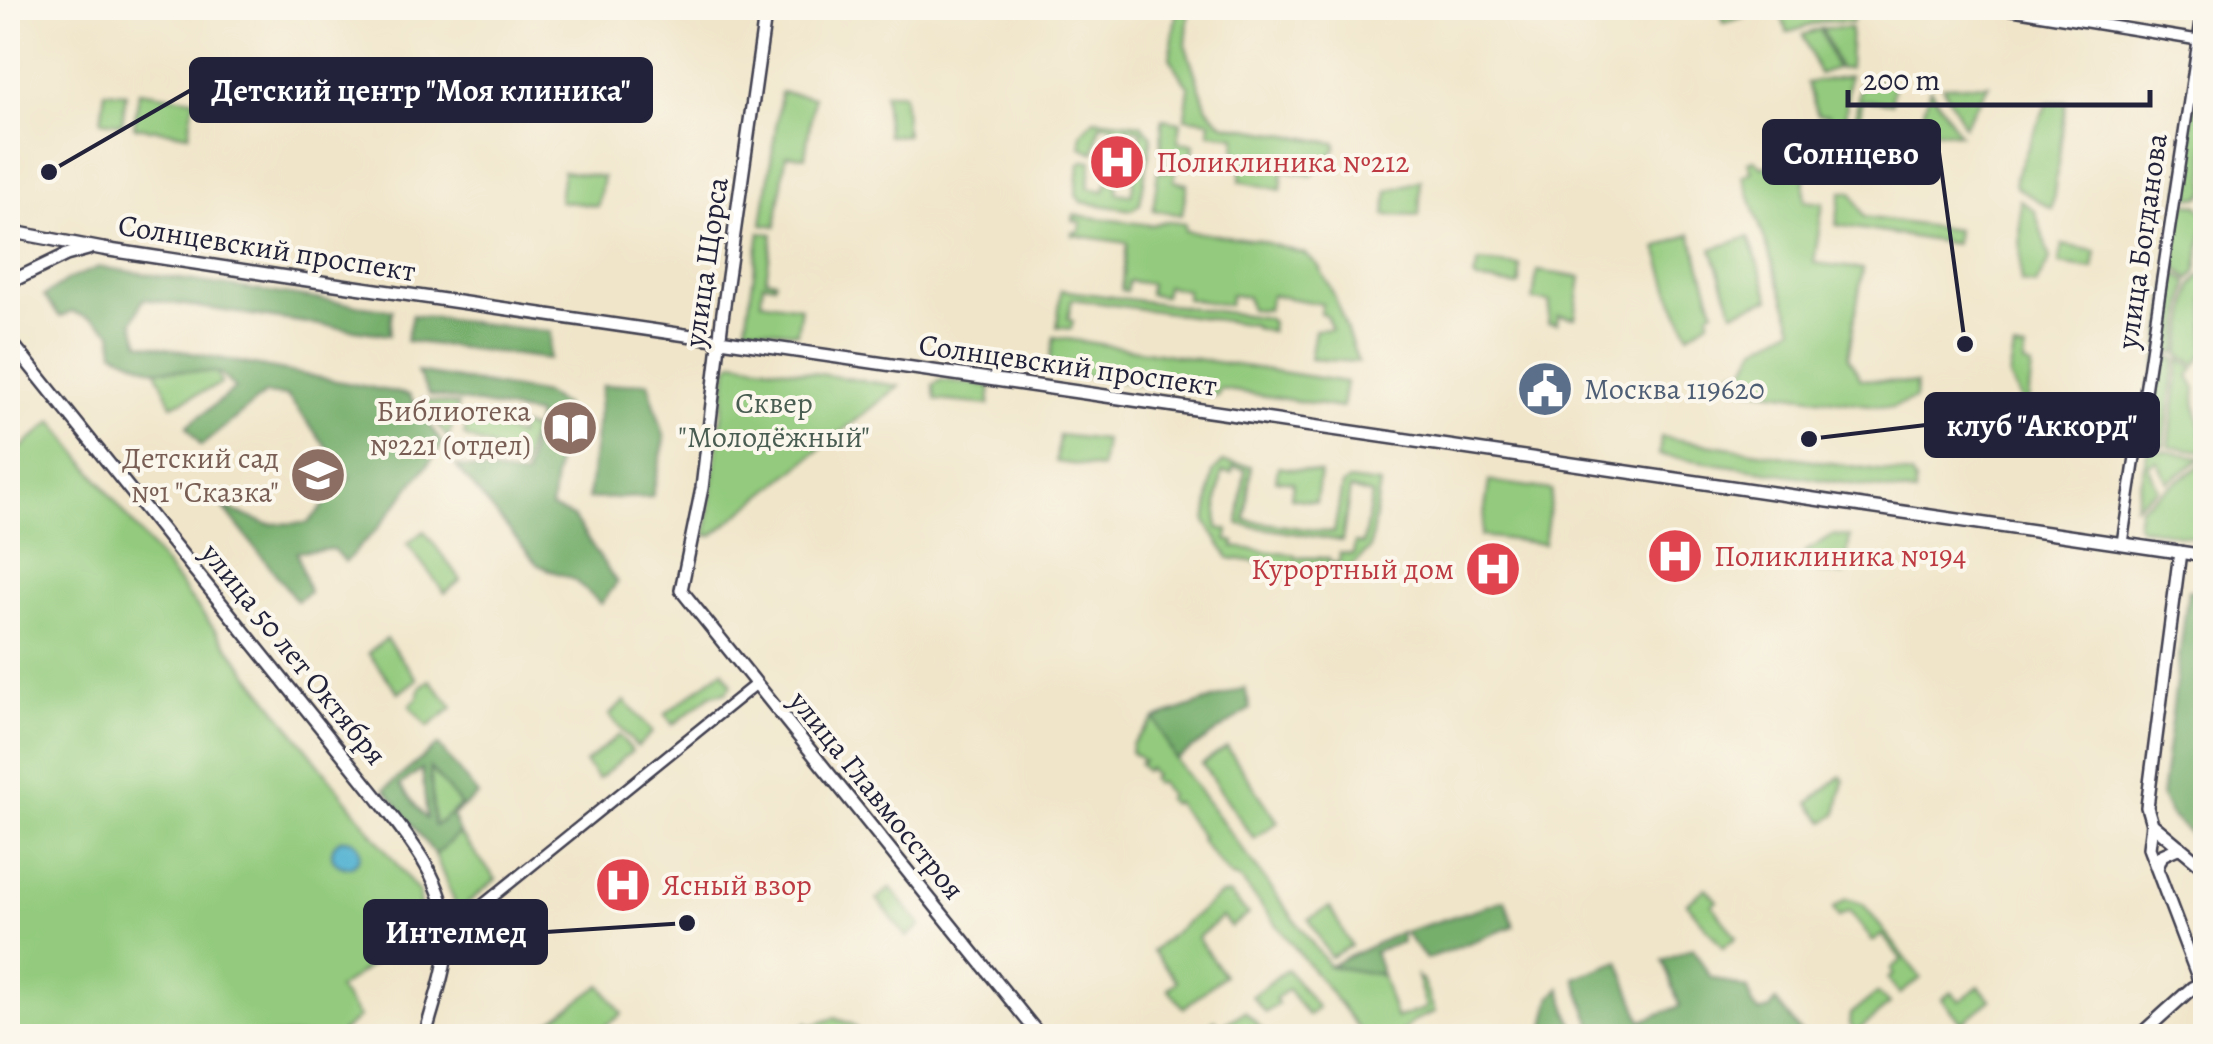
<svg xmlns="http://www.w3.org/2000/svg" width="2213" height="1044" font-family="Alegreya,serif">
<rect width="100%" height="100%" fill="#fbf7ec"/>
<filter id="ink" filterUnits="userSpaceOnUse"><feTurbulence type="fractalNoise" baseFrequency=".01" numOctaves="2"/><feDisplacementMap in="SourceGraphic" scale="20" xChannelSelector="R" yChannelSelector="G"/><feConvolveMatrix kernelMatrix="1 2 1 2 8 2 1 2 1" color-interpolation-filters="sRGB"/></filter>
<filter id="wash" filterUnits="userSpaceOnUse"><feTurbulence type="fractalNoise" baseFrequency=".0048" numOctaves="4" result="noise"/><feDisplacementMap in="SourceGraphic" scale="40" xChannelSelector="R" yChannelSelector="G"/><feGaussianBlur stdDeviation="2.25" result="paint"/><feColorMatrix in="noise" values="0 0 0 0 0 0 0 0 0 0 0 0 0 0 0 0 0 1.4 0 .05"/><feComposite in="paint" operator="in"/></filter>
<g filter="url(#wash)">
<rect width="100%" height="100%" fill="#f0e5c9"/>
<g fill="#93ca7d" stroke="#5a765c" stroke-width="2.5" fill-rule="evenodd">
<polygon points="1177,8 1189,8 1186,47 1207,108 1223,124 1336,143 1336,149 1312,176 1283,171 1281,190 1240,181 1242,160 1235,156 1236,136 1209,133 1210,121 1185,118 1189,88 1170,58"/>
<polygon points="1719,8 1855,8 1853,22 1824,21 1787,33 1782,17 1763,11 1724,23"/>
<polygon points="1822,28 1851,28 1849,68 1839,69"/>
<polygon points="1820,29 1836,68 1819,74 1803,35"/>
<polygon points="2205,31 2206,192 2198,198 2180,196"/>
<polygon points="1849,76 1844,134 1828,131 1828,115 1818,115 1807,83"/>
<polygon points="1861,78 1894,83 1892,103 1862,100 1858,134 1853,134"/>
<polygon points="1989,84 1964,126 1943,86"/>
<polygon points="1930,89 1959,134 1919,128"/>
<polygon points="105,91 126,93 122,124 101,121"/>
<polygon points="139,91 194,99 189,134 134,127"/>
<polygon points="781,92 814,97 805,157 786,155 776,226 762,224"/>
<polygon points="884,93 903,93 906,135 887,136"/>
<polygon points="2066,102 2052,209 2016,187 2015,178 2047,103"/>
<polygon points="1094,119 1141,124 1152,136 1140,204 1132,210 1081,202 1076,195 1079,164 1085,160 1092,161 1088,188 1104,191 1106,182 1117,184 1117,193 1131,195 1136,169 1132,168 1142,131 1127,128 1125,137 1113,135 1114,126 1100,124 1094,153 1081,147 1081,133"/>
<polygon points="1162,119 1181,122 1178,142 1194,144 1192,160 1177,158 1174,181 1187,184 1182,215 1153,210 1158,171 1168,172 1171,154 1161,152"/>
<polygon points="1806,159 1804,201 1823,203 1814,263 1863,269 1848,357 1861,379 1916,384 1915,399 1892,408 1743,388 1731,372 1746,368 1756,348 1794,327 1743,176 1752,172 1748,162 1754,160 1763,167"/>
<polygon points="563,171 603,177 598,206 559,201"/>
<polygon points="1421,180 1419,216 1385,215 1388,191"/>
<polygon points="1841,192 1852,192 1864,217 1957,230 1955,244 1836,225"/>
<polygon points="2020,200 2035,211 2050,259 2036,285 2021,283"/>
<polygon points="2180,203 2198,205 2205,215 2197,271 2190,280 2171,262"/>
<polygon points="1074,215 1151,225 1166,221 1185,224 1185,231 1257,240 1305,254 1318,265 1334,295 1358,362 1310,359 1315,330 1332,329 1326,315 1320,313 1322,304 1271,295 1268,310 1250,309 1247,297 1231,295 1229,305 1186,299 1187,290 1166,286 1164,296 1149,294 1150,284 1129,281 1126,291 1121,290 1127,243 1072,235 1072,232 1079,232 1081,222 1073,220"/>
<polygon points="760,232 773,234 766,279 775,281 774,285 763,283 761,301 801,307 797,333 746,326"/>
<polygon points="1691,234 1714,310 1709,313 1709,321 1689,334 1671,295 1657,248"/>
<polygon points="1749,237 1770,299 1733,312 1712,249"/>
<polygon points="2062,245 2096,251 2093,269 2059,264"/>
<polygon points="1479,262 1520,266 1520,283 1518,286 1477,280 1474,277"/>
<polygon points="2171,269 2188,282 2177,354 2159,352"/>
<polygon points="1537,271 1581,277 1575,318 1558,316 1557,324 1548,323 1550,302 1533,300"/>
<polygon points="2200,275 2205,278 2205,351 2196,365 2180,355 2192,286"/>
<polygon points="1061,290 1267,318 1272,322 1271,331 1254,328 1254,325 1072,299 1068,319 1073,321 1071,329 1057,327"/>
<polygon points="1054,337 1346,382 1342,408 1220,389 1218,396 1048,371"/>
<polygon points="2014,349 2025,351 2024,364 2032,367 2027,411 2009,378"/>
<polygon points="2158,356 2176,359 2164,446 2146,443"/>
<path d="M2180 359 2194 368 2189 377 2196 389C2192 406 2204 429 2203 451L2169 447Z"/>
<polygon points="734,361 899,386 713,535 706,536 728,367"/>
<polygon points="155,368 218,373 221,384 172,405"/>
<polygon points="941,380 991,386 989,405 936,400 933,385"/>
<polygon points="422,400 458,405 448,439 423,403"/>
<polygon points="472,415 518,436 521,426 532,429 522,470 503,460 513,454 515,447 507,454 464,436 468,417"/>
<polygon points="53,421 419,893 421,929 338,989 359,1017 337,1036 8,1036 8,459"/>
<polygon points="1059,435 1105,440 1101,468 1056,462"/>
<polygon points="1661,437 1911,475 1915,482 1915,494 1659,455"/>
<polygon points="2148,449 2203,457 2168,482 2157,461 2148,465 2158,489 2135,505"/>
<path d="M1223 462 1251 466 1245 520 1334 533 1342 485 1349 480 1380 484 1370 549 1344 574 1229 558 1206 522 1213 472ZM1233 467 1245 469 1238 524 1342 541 1350 489 1372 495 1363 544 1355 543 1353 555 1340 553 1339 563 1329 562V558C1326 558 1298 557 1296 558L1295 555 1234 547 1235 542 1227 540 1228 530 1218 528 1217 502 1222 472 1232 473Z"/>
<polygon points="2205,462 2205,536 2191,537 2139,527 2137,523 2140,507"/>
<polygon points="1278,467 1320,473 1316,502 1291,498 1293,482 1276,480"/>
<polygon points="1489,481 1552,490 1544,544 1481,536"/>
<polygon points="424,531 461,580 445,593 407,544"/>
<polygon points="1833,535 1850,537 1844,575 1802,569 1805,552"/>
<polygon points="386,639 417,679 399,693 368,653"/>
<polygon points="723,670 732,685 726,692 711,695 673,725 665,714"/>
<polygon points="430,680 453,707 428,727 410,706 418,697 421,686"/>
<polygon points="625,701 653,732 637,747 609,715"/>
<polygon points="1155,719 1176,760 1329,966 1382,975 1396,1019 1426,1008 1416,974 1418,979 1422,979 1435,1012 1415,1020 1398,1036 1365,1036 1241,880 1230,876 1200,840 1202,837 1175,802 1171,804 1166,799 1169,795 1159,782 1155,784 1151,779 1154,776 1149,768 1145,771 1139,764 1143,761 1131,752 1132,744"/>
<polygon points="619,735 632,751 598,779 585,763"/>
<polygon points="1227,747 1278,822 1254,839 1202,764"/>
<polygon points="430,767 461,805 434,827 434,819"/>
<polygon points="1841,776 1844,780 1837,814 1825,822 1809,803"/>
<polygon points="459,833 496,879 458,911 435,855"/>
<polygon points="891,888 921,926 907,937 877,899"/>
<polygon points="1706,888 1717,901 1712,905 1736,937 1723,948 1687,903"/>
<polygon points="1229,894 1248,914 1231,927 1222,917 1197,938 1224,975 1184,1008 1168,989 1177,981 1152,951 1220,895"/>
<polygon points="1846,899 1863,904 1921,978 1900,994 1888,979 1894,974 1891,969 1902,960 1882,935 1873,941 1849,911 1839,917 1833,909"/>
<polygon points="1330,907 1351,946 1330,957 1309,919"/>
<polygon points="1287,969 1318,1008 1308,1016 1288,989 1275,999 1278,1004 1265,1013 1252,996"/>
<polygon points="601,985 622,1014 591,1036 558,1036 548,1023"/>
<polygon points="1979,986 1991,1000 1962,1023 1942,999 1951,992 1960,1001"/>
<polygon points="1877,993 1890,1004 1856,1032 1850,1025 1851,1014"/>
<polygon points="1245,1011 1268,1036 1194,1036 1215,1020 1220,1027"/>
<polygon points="834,1018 852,1024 861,1033 856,1036 791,1036 807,1022 810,1026"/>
</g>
<g fill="#76ae6c" stroke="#4c6854" stroke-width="2.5" fill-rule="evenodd">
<polygon points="99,267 392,310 389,335 143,299 133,322 140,343 409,395 443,445 379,527 345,562 333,549 297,552 309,592 297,601 223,507 267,524 308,523 350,477 287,396 265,394 201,446 187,426 235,389 220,373 152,369 114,352 112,332 94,319 72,312 60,317 44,296 69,279"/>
<polygon points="412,315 551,332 549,359 406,341"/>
<polygon points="417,372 545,394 564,406 551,508 573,517 617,583 601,604 574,580 538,565 456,466 525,477 537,415 429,395"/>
<polygon points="648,382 665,439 652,497 588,499 602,386"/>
<polygon points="2188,590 2205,592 2205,849 2171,816 2161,797"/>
<polygon points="1245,688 1250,709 1176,760 1155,719"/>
<path d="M438 745 478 795 452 816 459 833 435 855 385 789ZM430 768 461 805 435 826 434 825ZM422 769 427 819H426L400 785Z"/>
<polygon points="1505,900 1514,926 1426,959 1404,932"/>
<polygon points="1401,932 1402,942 1374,952 1382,975 1329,966"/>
<polygon points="1693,948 1710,977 1748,989 1752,1004 1759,1012 1770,1009 1776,1001 1803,1035 1596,1036 1575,978 1619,961 1642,1021 1680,1006 1663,960"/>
<polygon points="1560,988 1577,1036 1543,1036 1551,998"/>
</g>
<circle fill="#52b2d1" stroke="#3a6a86" stroke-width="2.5" cx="346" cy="853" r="14"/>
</g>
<g filter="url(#ink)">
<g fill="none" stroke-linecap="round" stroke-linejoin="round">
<g stroke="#413f50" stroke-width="14">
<g id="minor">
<polyline points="1942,8 2000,8 2198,40"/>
<polyline points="2122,543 2203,8"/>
<polyline points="448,933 756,684"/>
</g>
</g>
<g stroke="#413f50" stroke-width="16">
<g id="tertiary">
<polyline points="766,8 722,319 702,488 681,590 1040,1036"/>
<polyline points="8,231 103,249 280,276 2206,556"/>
<polyline points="8,283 66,255 88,249"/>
<path d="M8 338 376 796C406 835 445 879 447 931 449 964 433 1004 425 1036"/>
<polyline points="2180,552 2147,807 2152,824 2206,869"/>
<polyline points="2152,824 2149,848 2201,985"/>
<polyline points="2157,868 2162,855 2180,847"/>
<polyline points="2139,1036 2192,988 2206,981"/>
</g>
</g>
<use href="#minor" stroke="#fff" stroke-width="9"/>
<use href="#tertiary" stroke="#fff" stroke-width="11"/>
</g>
</g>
<defs>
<g id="hospital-disc" transform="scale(2.875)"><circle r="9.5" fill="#e0444e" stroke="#fbf7ec"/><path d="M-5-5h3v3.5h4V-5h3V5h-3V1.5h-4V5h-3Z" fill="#fff"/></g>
<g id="civic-disc" transform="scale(2.875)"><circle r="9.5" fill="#5c6f8a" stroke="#fbf7ec"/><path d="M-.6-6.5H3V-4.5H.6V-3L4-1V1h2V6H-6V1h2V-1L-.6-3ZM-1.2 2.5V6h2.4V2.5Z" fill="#fff"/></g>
<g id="library-disc" transform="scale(2.875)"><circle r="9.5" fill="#8d6e63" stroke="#fbf7ec"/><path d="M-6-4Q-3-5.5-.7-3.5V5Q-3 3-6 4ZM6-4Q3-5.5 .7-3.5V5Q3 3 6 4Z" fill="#fff"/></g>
<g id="school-disc" transform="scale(2.875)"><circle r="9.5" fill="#8d6e63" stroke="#fbf7ec"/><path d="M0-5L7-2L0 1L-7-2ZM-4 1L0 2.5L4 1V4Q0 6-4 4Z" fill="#fff"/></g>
</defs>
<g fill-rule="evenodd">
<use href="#hospital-disc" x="1117" y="162"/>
<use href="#civic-disc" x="1545" y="389"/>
<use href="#library-disc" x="570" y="428"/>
<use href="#school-disc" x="318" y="475"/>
<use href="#hospital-disc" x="1675" y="556"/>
<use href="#hospital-disc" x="1493" y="569"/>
<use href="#hospital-disc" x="623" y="885"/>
</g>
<g text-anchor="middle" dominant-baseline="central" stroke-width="8" stroke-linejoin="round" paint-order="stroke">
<g font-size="30" fill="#be3a42" stroke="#fbf7ec" text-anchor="start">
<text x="1156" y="162">Поликлиника №212</text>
<text x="1714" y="556">Поликлиника №194</text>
<text x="1454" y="569" text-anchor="end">Курортный дом</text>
<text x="662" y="885">Ясный взор</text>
</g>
<g font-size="30" fill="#22223b" stroke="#fbf7ec">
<text transform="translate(2142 241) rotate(-82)">улица Богданова</text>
<text transform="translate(267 248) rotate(9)">Солнцевский проспект</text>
<text transform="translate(706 262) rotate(-82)">улица Щорса</text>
<text transform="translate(1068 365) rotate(8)">Солнцевский проспект</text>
<text transform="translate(294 654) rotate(51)">улица 50 лет Октября</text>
<text transform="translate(877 795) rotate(51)">улица Главмосстроя</text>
</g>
<g font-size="30" fill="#4e5e75" stroke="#fbf7ec" text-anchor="start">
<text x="1584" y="389">Москва 119620</text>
</g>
<g font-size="30" fill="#4a5d52" stroke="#fbf7ec">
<text x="774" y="403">Сквер<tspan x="774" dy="34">"Молодёжный"</tspan></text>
</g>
<g font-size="30" fill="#785e54" stroke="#fbf7ec" text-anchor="end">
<text x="531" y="411">Библиотека<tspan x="531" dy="34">№221 (отдел)</tspan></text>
<text x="279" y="458">Детский сад<tspan x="279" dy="34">№1 "Сказка"</tspan></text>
</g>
</g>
<path fill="none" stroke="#22223b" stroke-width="4" d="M49 172L191 90M1965 344L1939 152M1809 439L1926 425M687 923L546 932"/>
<g fill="#22223b" stroke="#fbf7ec" stroke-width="4">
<circle cx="49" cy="172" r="10"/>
<circle cx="1965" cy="344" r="10"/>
<circle cx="1809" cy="439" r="10"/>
<circle cx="687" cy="923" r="10"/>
</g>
<g fill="#22223b" stroke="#22223b" stroke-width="4">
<rect x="191" y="59" width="460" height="62" rx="10"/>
<rect x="1764" y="121" width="175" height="62" rx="10"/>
<rect x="1926" y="394" width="232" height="62" rx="10"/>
<rect x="365" y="901" width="181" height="62" rx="10"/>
</g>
<g font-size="32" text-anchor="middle" font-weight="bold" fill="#fff">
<text x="421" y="101">Детский центр "Моя клиника"</text>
<text x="1851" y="164">Солнцево</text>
<text x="2042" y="436">клуб "Аккорд"</text>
<text x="456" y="943">Интелмед</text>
</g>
<rect width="2213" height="1044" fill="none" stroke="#fbf7ec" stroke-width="40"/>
<path d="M1848 90v15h302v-15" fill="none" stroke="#22223b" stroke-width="5"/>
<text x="1863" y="90" font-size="30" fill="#22223b" stroke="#fbf7ec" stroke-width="8" paint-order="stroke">200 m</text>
</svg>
